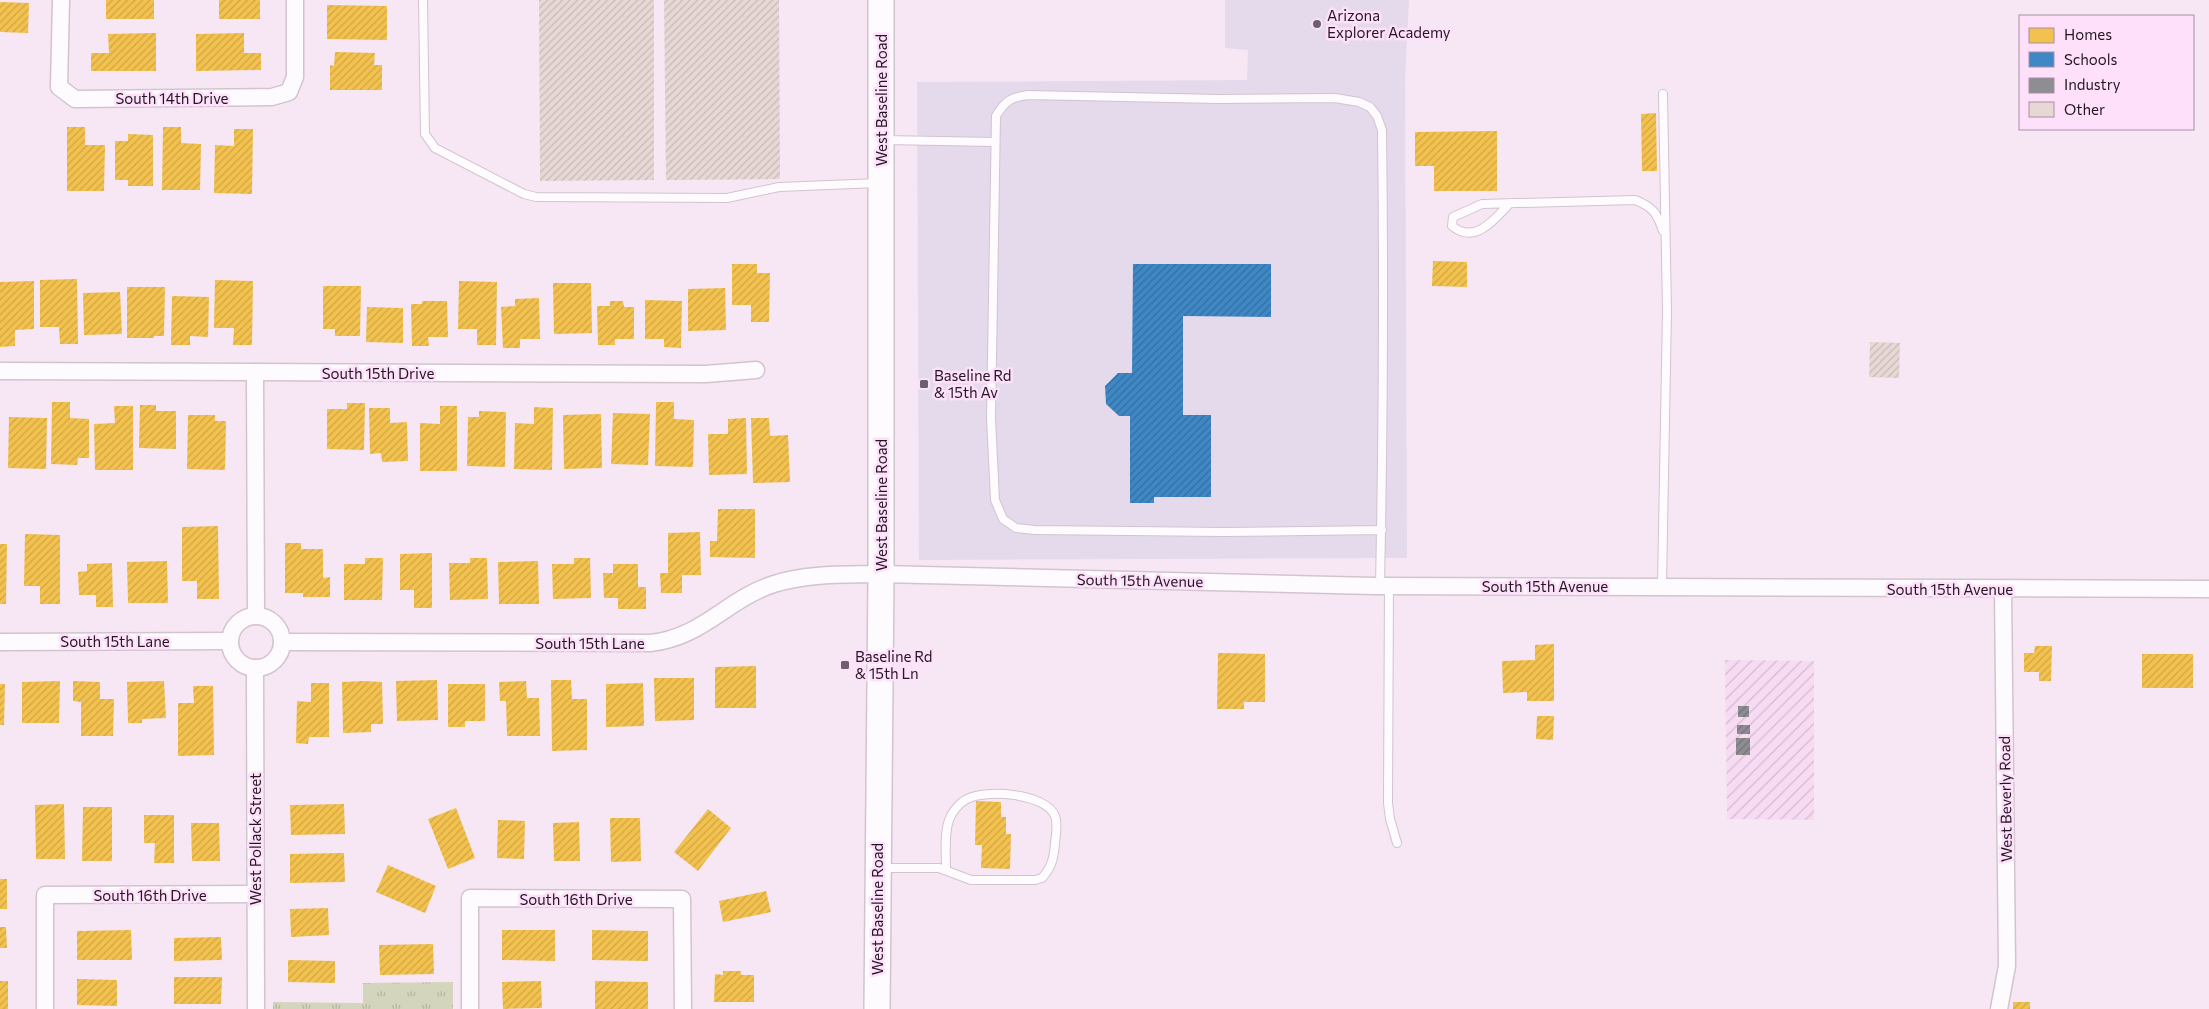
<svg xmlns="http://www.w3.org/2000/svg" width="2209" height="1009" font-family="Commissioner,sans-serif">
<defs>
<pattern id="industrial-furrows" width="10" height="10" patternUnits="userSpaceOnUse" patternTransform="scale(1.25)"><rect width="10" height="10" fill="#f6dbf3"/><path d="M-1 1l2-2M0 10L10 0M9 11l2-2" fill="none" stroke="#d3bbd0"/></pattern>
<pattern id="park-tufts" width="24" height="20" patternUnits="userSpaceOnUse" patternTransform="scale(1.25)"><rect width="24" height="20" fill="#d4d5bd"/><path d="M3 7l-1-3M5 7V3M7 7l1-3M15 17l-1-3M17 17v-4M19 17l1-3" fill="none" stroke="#b6b6a2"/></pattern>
<pattern id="homes-hatch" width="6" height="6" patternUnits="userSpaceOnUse" patternTransform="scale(1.25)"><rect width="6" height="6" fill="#f2c14e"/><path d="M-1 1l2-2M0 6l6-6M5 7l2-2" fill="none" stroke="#cfa544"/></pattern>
<pattern id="schools-hatch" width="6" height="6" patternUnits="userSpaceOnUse" patternTransform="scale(1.25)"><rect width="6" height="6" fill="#3f88c5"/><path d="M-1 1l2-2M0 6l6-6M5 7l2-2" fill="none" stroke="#346ea0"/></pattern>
<pattern id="industry-hatch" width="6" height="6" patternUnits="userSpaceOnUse" patternTransform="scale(1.25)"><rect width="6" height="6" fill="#8d8d92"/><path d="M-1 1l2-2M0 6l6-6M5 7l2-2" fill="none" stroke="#737277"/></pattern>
<pattern id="building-hatch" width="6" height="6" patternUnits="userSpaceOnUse" patternTransform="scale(1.25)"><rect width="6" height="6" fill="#e8d8d5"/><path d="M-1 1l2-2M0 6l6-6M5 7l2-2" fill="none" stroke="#c7b9b7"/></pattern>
</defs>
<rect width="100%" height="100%" fill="#f7e7f5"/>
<polygon fill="url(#industrial-furrows)" points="1725,660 1814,661 1814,820 1727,819"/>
<polygon fill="#e4daec" points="1225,0 1409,0 1405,79 1407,558 919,560 917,82 1247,80 1248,50 1225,48"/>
<polygon fill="url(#park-tufts)" points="453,982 453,1009 273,1009 273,1002 363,1003 363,983"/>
<g fill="url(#homes-hatch)">
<rect x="106" y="0" width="48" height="19"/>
<rect x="219" y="0" width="41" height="19"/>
<polygon points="0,2 29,3 28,33 0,32"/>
<polygon points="327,5 387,6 387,40 327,39"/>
<polygon points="156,33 156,71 91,71 91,53 109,53 108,34"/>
<polygon points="244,33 244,53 261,53 261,70 196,71 196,34"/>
<polygon points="335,52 375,53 374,65 382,65 382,90 330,90 330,65 334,66"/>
<polygon points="1656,113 1657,171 1642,171 1641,114"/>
<polygon points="67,127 85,127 85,145 105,145 104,191 67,191"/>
<polygon points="163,127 181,127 181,143 201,144 200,190 162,190"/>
<polygon points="234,129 253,129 252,194 214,193 215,145 234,146"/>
<polygon points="1497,131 1497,191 1434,191 1434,166 1415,166 1415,132"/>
<polygon points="128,134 153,135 153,186 128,186 128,180 115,180 115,141 128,141"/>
<polygon points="1433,261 1467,262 1467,287 1432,286"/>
<polygon points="732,264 757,264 757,273 770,273 769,322 751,322 751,305 732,305"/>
<polygon points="77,279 78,344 60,344 59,327 40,327 40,280"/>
<polygon points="215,280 253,281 252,345 233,345 234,328 214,328"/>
<polygon points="34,281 34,329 15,330 15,346 0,347 0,282"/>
<polygon points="459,281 497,282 496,345 477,345 477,329 458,329"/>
<polygon points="553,283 591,283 592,333 554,334"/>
<polygon points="323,286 361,286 360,336 335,336 335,329 323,329"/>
<polygon points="127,287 165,287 164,336 154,336 154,338 127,338"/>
<polygon points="725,288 726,330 688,331 688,289"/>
<polygon points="120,292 122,334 84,335 83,293"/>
<polygon points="172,296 209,297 208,337 190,336 190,345 171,345"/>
<polygon points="539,298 540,339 520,339 520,348 503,348 501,307 515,306 515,299"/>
<polygon points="645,300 682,301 681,348 664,347 664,339 645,339"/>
<polygon points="422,301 447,301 448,337 428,337 429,346 412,346 411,304 422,304"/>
<polygon points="610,301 623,301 624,307 634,307 634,339 615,339 615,345 598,345 597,306 610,306"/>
<polygon points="367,307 403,308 403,343 366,342"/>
<polygon points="52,402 70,402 70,418 89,419 89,458 78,458 77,465 51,464"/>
<polygon points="656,402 674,402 674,419 694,420 693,467 655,466"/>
<polygon points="347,403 365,403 364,450 327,449 327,409 347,409"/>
<polygon points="140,405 156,405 156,411 176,411 176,449 139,448"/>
<polygon points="114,406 133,406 133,470 95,470 94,424 115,423"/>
<polygon points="440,406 457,406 457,471 420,471 420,423 440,424"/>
<polygon points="534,407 553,408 552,470 514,469 515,423 534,424"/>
<polygon points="369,408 390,408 390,423 407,422 408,461 382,462 381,453 370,454"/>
<polygon points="479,411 506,412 505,467 467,466 468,417 479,417"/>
<polygon points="613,413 650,414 648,465 611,464"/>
<polygon points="601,414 602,468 564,469 563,415"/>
<polygon points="188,415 215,415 215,421 226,421 225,470 187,469"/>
<polygon points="9,417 47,418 46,469 8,468"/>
<polygon points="746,418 747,474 709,475 708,434 728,434 728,419"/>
<polygon points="751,418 769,418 770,436 788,435 790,482 753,483"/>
<polygon points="718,509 755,509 755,558 710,557 710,541 717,541"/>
<polygon points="218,526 219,599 197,599 197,581 182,581 182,527"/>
<polygon points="700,532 701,575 682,575 682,593 661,593 660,573 668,573 668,533"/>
<polygon points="25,534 60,535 60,604 40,604 40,586 24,586"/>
<polygon points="285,543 301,543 301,549 323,549 323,578 330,577 330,597 303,597 303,593 285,593"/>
<polygon points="0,544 7,544 6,604 0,604"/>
<polygon points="432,553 432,608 414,608 414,590 400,590 400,554"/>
<polygon points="365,558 383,558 382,600 344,600 344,564 365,564"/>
<polygon points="470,558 487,558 488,599 450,600 449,563 470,563"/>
<polygon points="574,558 590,558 591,598 553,599 552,564 574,564"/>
<polygon points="167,561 168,603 128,603 127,562"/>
<polygon points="538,561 539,604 499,604 498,562"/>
<polygon points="112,563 113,607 96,607 96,595 79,595 78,572 87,571 87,564"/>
<polygon points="613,564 638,564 638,587 646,587 646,609 618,609 618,598 604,598 603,573 613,573"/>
<polygon points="1554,644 1554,701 1527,701 1527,692 1503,693 1502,661 1535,660 1535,645"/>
<polygon points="2035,646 2052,646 2051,681 2039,681 2039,672 2024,672 2024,653 2034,653"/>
<polygon points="1218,653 1265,654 1265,702 1244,702 1244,709 1217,709"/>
<rect x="2142" y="654" width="51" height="34"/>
<polygon points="756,666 756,708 715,708 715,667"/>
<polygon points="654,678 694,678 694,720 655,721"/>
<polygon points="437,680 438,720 397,721 396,681"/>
<polygon points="551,680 571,680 572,699 587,699 587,750 552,751"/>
<polygon points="60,681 59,723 22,723 22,682"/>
<polygon points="73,681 100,682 100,699 114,699 113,736 81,736 81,702 73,701"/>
<polygon points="164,681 166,718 142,719 142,723 128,723 127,682"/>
<polygon points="363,681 382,682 383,724 371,724 371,732 343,733 342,682"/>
<polygon points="526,681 527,698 539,698 540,736 507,736 506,701 500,701 499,682"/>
<polygon points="311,683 329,683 329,737 309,737 308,744 296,743 297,701 311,702"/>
<polygon points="643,683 644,726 606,727 606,684"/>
<polygon points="0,684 5,684 4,725 0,725"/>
<polygon points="448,684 485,684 485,721 465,721 465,727 448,727"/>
<polygon points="193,686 213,686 214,755 178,756 178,703 194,703"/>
<polygon points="1537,716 1554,716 1553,740 1536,739"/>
<polygon points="976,801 1001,802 1001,817 1006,817 1006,834 1011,834 1010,869 981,868 982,845 975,845"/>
<polygon points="64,804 65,859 36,859 35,805"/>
<polygon points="344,804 345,834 291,835 290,805"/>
<polygon points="83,807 112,807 112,861 82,861"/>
<polygon points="456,808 475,858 448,869 428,819"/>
<polygon points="708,809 731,828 698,871 674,852"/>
<polygon points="144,815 174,815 174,863 154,863 155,843 144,843"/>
<polygon points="610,818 640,818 641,861 611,862"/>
<polygon points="498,820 525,821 524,859 497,858"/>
<polygon points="579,822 580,861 554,861 553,823"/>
<polygon points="191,823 219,823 220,861 192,861"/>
<polygon points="344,853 345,882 290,883 290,854"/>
<polygon points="388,865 436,886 425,913 376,892"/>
<rect x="0" y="879" width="7" height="30"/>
<polygon points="766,891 771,912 723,922 719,901"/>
<polygon points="328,908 329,935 291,937 290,909"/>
<polygon points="0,927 6,927 7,948 0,948"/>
<polygon points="131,930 132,960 77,960 77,931"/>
<polygon points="502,930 555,930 555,961 502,960"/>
<polygon points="592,930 648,931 648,961 592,960"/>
<polygon points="221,937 222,960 174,961 174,938"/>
<polygon points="433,944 434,974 380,975 379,945"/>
<polygon points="288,960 335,961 335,983 288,982"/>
<polygon points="723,971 741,971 741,975 754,975 754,1002 714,1002 715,974 723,975"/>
<polygon points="174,977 222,977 221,1004 174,1004"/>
<polygon points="77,979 117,980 117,1006 77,1005"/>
<rect x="0" y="981" width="8" height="28"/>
<polygon points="541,981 542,1008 503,1009 502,982"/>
<polygon points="595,981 648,982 648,1009 595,1009"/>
<rect x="2013" y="1002" width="17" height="7"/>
</g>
<polygon fill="url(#schools-hatch)" points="1133,264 1271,264 1271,317 1183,316 1183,415 1211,415 1211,497 1154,497 1154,503 1130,503 1130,416 1119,416 1106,404 1105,386 1118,373 1132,373"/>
<g fill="url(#industry-hatch)">
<rect x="1738" y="706" width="11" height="11"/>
<rect x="1737" y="725" width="13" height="9"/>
<rect x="1736" y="738" width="14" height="17"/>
</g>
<g fill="url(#building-hatch)">
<polygon points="539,0 654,0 654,180 540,181"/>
<polygon points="664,0 779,0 780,179 666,180"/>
<polygon points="1870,342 1900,343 1899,378 1869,377"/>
</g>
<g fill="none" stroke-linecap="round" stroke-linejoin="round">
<g stroke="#d1c4cf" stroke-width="10">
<g id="lane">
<polyline points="423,0 425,134 435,148 524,194 536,197 727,198 779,187 879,183"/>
<polyline points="885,140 995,142"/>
<path d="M1510 203C1495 219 1475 245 1452 226L1453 217 1482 204 1635 200C1653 207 1657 213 1663 231"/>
<polyline points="1662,585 1667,311 1663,94"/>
<path d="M1380 586C1383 434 1384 282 1382 130L1377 116 1370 107 1359 102 1335 98 1219 99 1028 95C1011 97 1005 101 996 116L991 418 995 500 1003 519 1016 528 1035 530 1223 532 1382 530"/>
<polyline points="1389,586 1388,803 1390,819 1397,843"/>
<path d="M882 868H939L971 880H1035L1042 878C1052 867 1054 857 1055 843 1056 835 1058 824 1055 816 1046 793 985 789 967 799 959 803 952 812 949 820 944 834 946 855 946 870"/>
</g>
</g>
<g stroke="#d1c4cf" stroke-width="19">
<g id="street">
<polyline points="61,0 59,87 75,99 272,97 289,92 295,77 295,0"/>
<polyline points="0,371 706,374 756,370"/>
<polyline points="255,372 256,616"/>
<circle cx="256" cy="642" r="26"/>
<polyline points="0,642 230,641"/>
<path d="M282 642 650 643C702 638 727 599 774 584 808 573 846 575 881 574L1374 586 2209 589"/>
<polyline points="255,668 256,1009"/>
<polyline points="45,1009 45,895 256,894"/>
<polyline points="470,1009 470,898 682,899 683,1009"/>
<polyline points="1999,1009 2007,966 2003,589"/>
</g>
</g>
<g stroke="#d1c4cf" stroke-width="28">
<polyline id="primary" points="877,1009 881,574 881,0"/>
</g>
<use href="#lane" stroke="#fefbfe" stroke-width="8"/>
<use href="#street" stroke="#fefbfe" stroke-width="16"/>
<use href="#primary" stroke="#fefbfe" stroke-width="25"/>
</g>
<g fill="#6d606c" stroke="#fee0fb" stroke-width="2">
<circle cx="1317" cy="24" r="5"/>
<rect x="919" y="379" width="10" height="10" rx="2.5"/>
<rect x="840" y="660" width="10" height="10" rx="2.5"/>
</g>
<g text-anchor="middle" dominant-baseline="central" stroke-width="5" stroke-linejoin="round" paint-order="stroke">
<g font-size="15" fill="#231822" stroke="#fee0fb" text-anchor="start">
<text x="1327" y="15">Arizona<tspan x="1327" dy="17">Explorer Academy</tspan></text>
<text x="934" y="375">Baseline Rd<tspan x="934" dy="17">&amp; 15th Av</tspan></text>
<text x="855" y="656">Baseline Rd<tspan x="855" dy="17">&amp; 15th Ln</tspan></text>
</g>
<g font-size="15" fill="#231822" stroke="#fee0fb">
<text x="172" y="98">South 14th Drive</text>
<text transform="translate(881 100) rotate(-90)">West Baseline Road</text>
<text x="378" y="373">South 15th Drive</text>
<text transform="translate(881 505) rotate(-90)">West Baseline Road</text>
<text transform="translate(1140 580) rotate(1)">South 15th Avenue</text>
<text x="1545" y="586">South 15th Avenue</text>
<text x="1950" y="589">South 15th Avenue</text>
<text x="115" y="641">South 15th Lane</text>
<text x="590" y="643">South 15th Lane</text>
<text transform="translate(2005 799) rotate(-91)">West Beverly Road</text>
<text transform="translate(255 839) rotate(-90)">West Pollack Street</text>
<text x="150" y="895">South 16th Drive</text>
<text x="576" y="899">South 16th Drive</text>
<text transform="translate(877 909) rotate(-90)">West Baseline Road</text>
</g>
</g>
<rect x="2019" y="15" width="175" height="115" fill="#fee0fb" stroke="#a690a4"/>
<rect x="2029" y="28" width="25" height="15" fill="#f2c14e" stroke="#a690a4"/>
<text x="2064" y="40" font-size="15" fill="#231822">Homes</text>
<rect x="2029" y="52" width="25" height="15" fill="#3f88c5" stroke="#a690a4"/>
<text x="2064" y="65" font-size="15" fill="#231822">Schools</text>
<rect x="2029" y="78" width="25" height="15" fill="#8d8d92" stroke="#a690a4"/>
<text x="2064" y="90" font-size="15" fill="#231822">Industry</text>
<rect x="2029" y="102" width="25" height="15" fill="#e8d8d5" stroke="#a690a4"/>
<text x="2064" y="115" font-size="15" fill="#231822">Other</text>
</svg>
